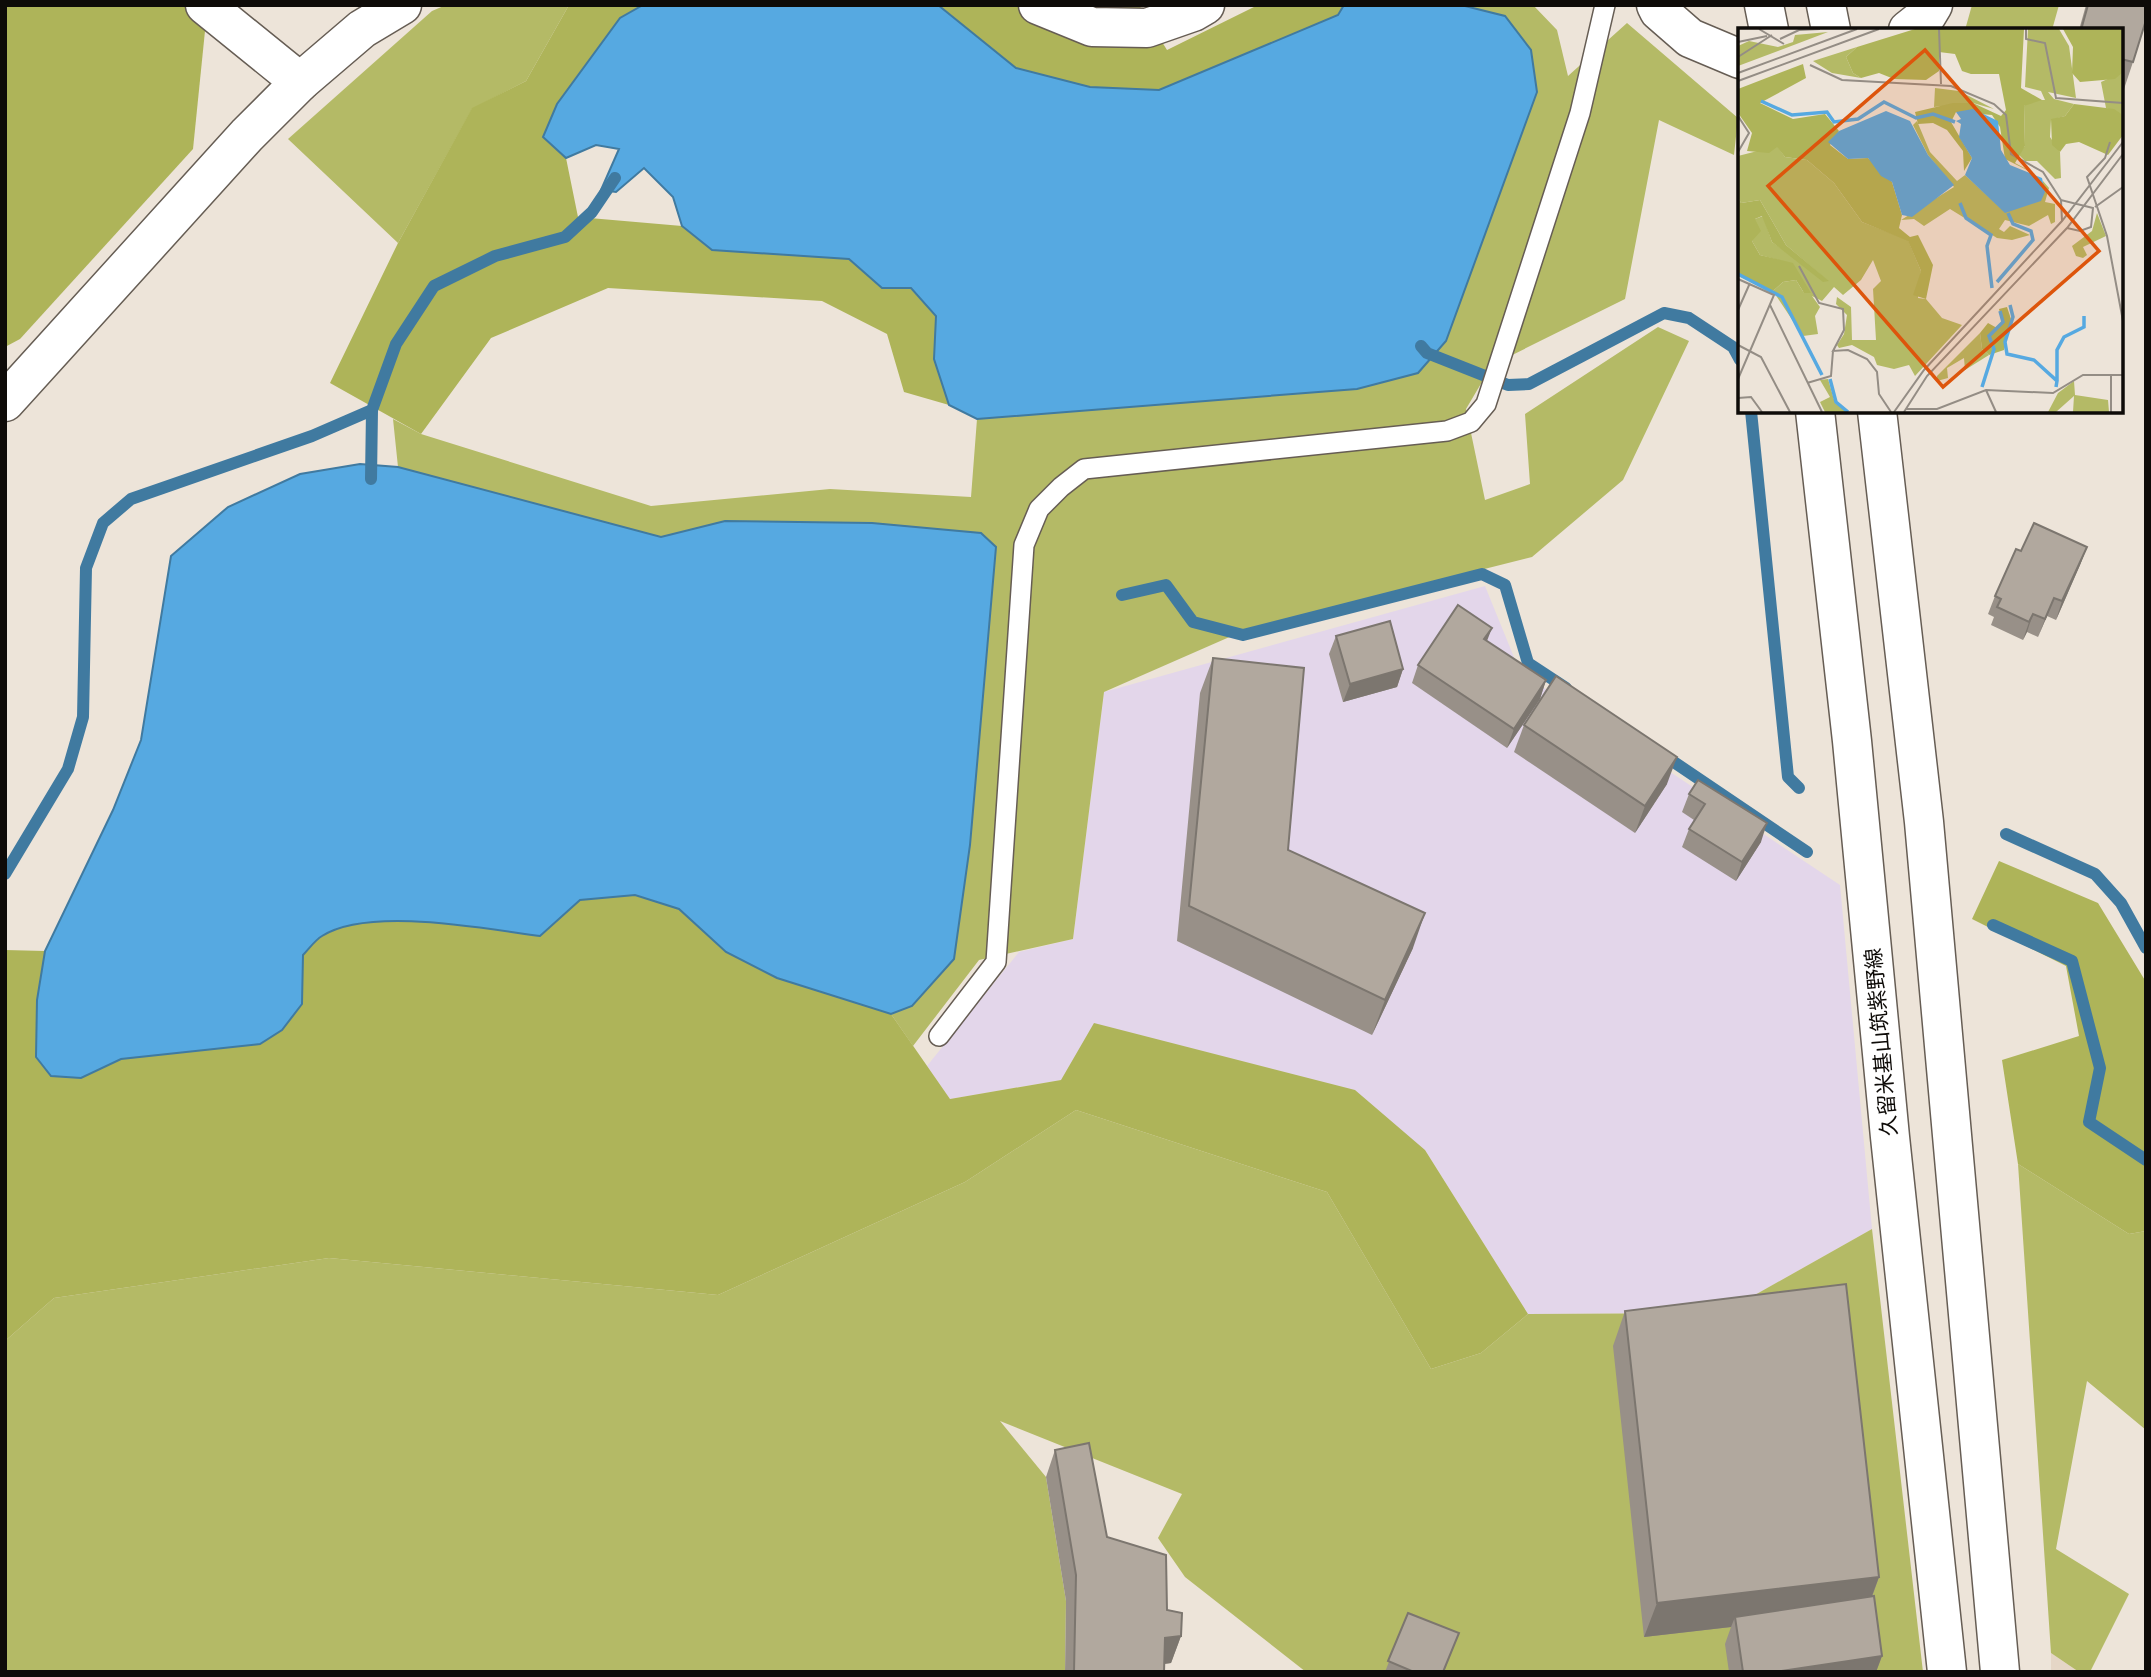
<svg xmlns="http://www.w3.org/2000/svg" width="2151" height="1677" font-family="Poppins,'Noto Sans JP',sans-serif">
<rect width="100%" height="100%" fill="#ede4d9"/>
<polygon fill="#e5d6c6" points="2051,1653 2079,1672 2051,1672"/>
<polygon fill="#e3d6ea" points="1485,586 1520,672 1840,885 1872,1229 1723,1313 1528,1314 1425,1150 1061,1080 950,1099 927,1066 1019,952 1073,939 1104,692"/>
<g fill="#b4ba66">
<polygon points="446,5 569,5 526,81 472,109 398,243 288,139 432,11"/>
<polygon points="1461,5 1533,5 1557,30 1568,76 1627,23 1738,118 1734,155 1659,120 1625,299 1492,365 1466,409 1485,500 1530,484 1525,414 1658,327 1689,341 1623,480 1532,557 1250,628 1104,692 1073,939 979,960 913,1046 891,1014 912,1006 981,533 872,523 725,521 661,537 398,467 393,419 421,434 651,506 830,489 971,497 977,419 1356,389 1418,373 1506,16"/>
<polygon points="1972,5 2059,5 2052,30 1965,30"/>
<polygon points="1076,1110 1327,1192 1431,1369 1481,1353 1528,1314 1723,1313 1872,1229 1923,1672 1306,1672 1185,1577 1158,1538 1182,1494 1000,1421 1046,1477 1066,1601 1065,1672 5,1672 5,1341 54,1298 329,1258 718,1295 965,1182"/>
<polygon points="2018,1164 2129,1234 2146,1231 2146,1430 2087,1381 2056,1549 2129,1594 2090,1672 2079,1672 2051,1653"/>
</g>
<g fill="#aeb459">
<polygon points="5,5 185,5 206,21 193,149 20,339 5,347"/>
<polygon points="569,5 643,5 620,18 558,104 544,136 566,158 578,217 682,226 712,250 849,259 882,288 910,288 936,316 934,359 949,405 904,392 887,334 822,301 608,288 491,338 421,434 330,383 398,243 472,108 526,81"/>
<polygon points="938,5 1139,5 1167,50 1258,5 1344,5 1338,15 1159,90 1090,87 1016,68"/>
<polygon points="1999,861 2098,903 2146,982 2146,1231 2129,1234 2018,1164 2002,1060 2079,1036 2066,966 1972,919"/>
<path d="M635 895 679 909 726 952 777 978 891 1014 950 1099 1061 1080 1094 1023 1355 1090 1425 1150 1528 1314 1481 1353 1431 1369 1327 1192 1076 1110 965 1182 718 1295 329 1258 54 1298 5 1341V950L45 951 37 1000 36 1057 81 1078 121 1059 154 1055 302 1004 303 955C309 949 315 940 322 936 368 906 486 929 540 936L580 900Z"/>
</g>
<g fill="#56a9e1" stroke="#407aa0" stroke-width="2">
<polygon points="643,5 938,5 1016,68 1090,87 1159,90 1338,15 1344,5 1461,5 1505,16 1531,50 1537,92 1446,341 1418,373 1357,389 977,419 949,405 934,359 936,316 911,288 882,288 849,259 712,250 682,226 673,197 644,168 616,192 601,190 619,149 596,145 566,158 543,137 557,104 620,18"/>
<path d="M360 464 398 467 661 537 725 521 872 523 981 533 996 547 970 845 954 959 912 1006 891 1014 777 978 726 952 679 909 635 895 580 900 540 936C486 929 369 906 322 936 315 940 309 949 303 955L302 1004 282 1030 260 1044 121 1059 81 1078 51 1076 36 1057 37 1000 45 951 113 810 141 740 171 556 228 507 300 474Z"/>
</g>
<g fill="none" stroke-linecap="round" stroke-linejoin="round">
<g stroke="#407aa0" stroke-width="12">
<polyline points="1421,346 1427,353 1508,385 1529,384 1664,313 1689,318 1733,347 1740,360"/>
<polyline points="1751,411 1788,777 1799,788"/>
<polyline points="371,479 372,410"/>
<polyline points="1122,595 1166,585 1193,622 1243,635 1482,574 1505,585 1528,663 1566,688"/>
<polyline points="1662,754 1807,852"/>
<polyline points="2006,834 2095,874 2121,903 2146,948"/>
<polyline points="5,874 68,769 83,717 86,568 103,523 131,499 312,436 372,410 396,344 434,286 495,256 565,237 592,212 615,178"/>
<polyline points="1993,925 2072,961 2100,1068 2089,1122 2146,1160"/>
</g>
<g stroke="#665d54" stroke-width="22">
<polyline id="service" points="939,1036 996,962 1024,545 1039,509 1061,487 1084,469 1447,431 1471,422 1486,404 1580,113 1605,5"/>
</g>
<g stroke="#665d54" stroke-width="41">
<g id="minor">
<polyline points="205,5 300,82"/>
<polyline points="1038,5 1092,27 1147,28 1193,12 1205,5"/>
<polyline points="5,402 247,135 300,82 362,29 402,5"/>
</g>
</g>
<g stroke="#665d54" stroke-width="41">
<g id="primary">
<polyline points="1656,5 1659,11 1690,38 1740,59"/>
<polyline points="1764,5 1769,30"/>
<polyline points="1826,5 1831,30"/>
<polyline points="1908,30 1927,15 1933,5"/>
<polyline points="1815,411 1852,741 1890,1137 1947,1672"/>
<polyline points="1877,411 1924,822 2000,1672"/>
</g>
</g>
<use href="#service" stroke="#fff" stroke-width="19"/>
<use href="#minor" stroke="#fff" stroke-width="38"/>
<use href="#primary" stroke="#fff" stroke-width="38"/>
</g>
<g fill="#989088">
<polygon points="2086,5 2146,5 2133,62 2124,89 2121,88 2121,30 2079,30"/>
<polygon points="2087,547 2080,565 2056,620 2047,616 2038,637 2027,632 2023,640 1991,625 1994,617 1988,614 1995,596 2021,551"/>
<polygon points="1336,636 1403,669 1397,687 1343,702 1329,654"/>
<polygon points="1487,641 1546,680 1540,699 1507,748 1412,683 1418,665"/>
<polygon points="1213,658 1288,850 1413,948 1372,1035 1177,941 1200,693"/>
<polygon points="1524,725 1667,784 1635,833 1514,752"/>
<polygon points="1689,794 1761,842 1736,881 1682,847 1689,829 1694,820 1682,812"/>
<polygon points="1625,1311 1879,1577 1872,1597 1882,1656 1876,1672 1729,1672 1725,1644 1731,1627 1644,1637 1613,1346"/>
<polygon points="1055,1450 1107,1537 1167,1610 1181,1636 1171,1663 1164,1664 1164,1672 1065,1672 1066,1601 1046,1477"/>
<polygon points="1408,1613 1459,1633 1444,1672 1385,1672"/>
</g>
<g fill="#7c766f">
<polygon points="2087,547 2080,565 2056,620 2062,601"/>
<polygon points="2054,598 2047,616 2038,637 2045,619"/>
<polygon points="2033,614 2027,632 2023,640 2029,622"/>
<polygon points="1492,628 1485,646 1484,639"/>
<polygon points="1403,669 1397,687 1343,702 1350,684"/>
<polygon points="1546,680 1540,699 1507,748 1514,729"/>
<polygon points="1677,757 1667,784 1635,833 1645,806"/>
<polygon points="1767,823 1761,842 1736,881 1742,862"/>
<polygon points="1425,913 1413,948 1372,1035 1385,1000"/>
<polygon points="1879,1577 1866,1612 1735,1617 1731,1627 1644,1637 1657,1603"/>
<polygon points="1181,1636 1171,1663 1155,1665 1165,1638"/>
<polygon points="1882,1656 1876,1672 1775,1672"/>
</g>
<g fill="#b1a89e" stroke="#7c766f" stroke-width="2">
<polygon points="2088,5 2146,5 2146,20 2133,62 2121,59 2121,30 2081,30"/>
<polygon points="2034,523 2087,547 2062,601 2054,598 2045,619 2033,614 2029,622 1997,607 2001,599 1995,596 2016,549 2021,551"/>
<polygon points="1458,605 1492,628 1484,639 1546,680 1514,729 1418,665"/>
<polygon points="1390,621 1403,669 1350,684 1336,636"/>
<polygon points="1213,658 1304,668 1288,850 1425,913 1385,1000 1189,906"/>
<polygon points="1556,676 1677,757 1645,806 1524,725"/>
<polygon points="1698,780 1767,823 1742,862 1689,829 1705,804 1689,794"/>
<polygon points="1846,1284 1879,1577 1657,1603 1625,1311"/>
<polygon points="1089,1443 1107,1537 1166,1555 1167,1610 1182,1613 1181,1636 1165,1638 1164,1672 1074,1672 1076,1575 1055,1450"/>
<polygon points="1874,1596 1882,1656 1775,1672 1743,1672 1735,1617"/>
<polygon points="1408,1613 1459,1633 1443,1672 1414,1672 1388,1661"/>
</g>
<g text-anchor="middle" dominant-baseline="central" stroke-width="6" stroke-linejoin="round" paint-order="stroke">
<g font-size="21" fill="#0e0b08" stroke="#fff">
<text transform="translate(1881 1042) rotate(-95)">久留米基山筑紫野線</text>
</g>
</g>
<g transform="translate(1738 28)">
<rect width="385" height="385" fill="#ede4d9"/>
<path d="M290 1H321L331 18 338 70 310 64 316 71 336 76 327 88 313 92 312 109 322 124 323 150 317 151 299 133H287L280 126 287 118 286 78 294 72H307L303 63 287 59ZM90 4 0 38V18L11 13 40 19 55 14 57 7ZM119 19 108 29 115 45 123 50 94 45 75 33ZM385 44V87L368 80 363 54ZM197 60 221 63 256 81 235 75 196 79ZM179 93 192 124 219 153 227 147 267 184 305 159V153L311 160 307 174 317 176V194L313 196 310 187 291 198 267 192 261 201 266 204 272 198 292 207 274 212 259 210 212 181 186 198 176 191 163 192 216 159 190 127 175 97ZM39 118 47 129 69 132 96 155 124 194 170 212 183 243 180 270 188 271 204 290 224 297 177 348 171 337 156 341 139 337 136 329 114 317 101 320 99 317 106 306 109 287 98 276 99 269 113 279 114 312H138L135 261 143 253 135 232 123 252 105 267 96 259 84 273 74 268 82 279 77 288 80 306 65 308 35 263 45 254 58 252 66 265 55 236 22 227 14 213 17 191 25 188 34 214 90 253 48 217 22 172 3 175 0 169V128ZM359 185 368 208 345 219 349 227 345 230 338 228 334 218 354 203ZM242 305 244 321 251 327 227 342 226 330 209 340 210 350 199 353V348ZM90 351 97 375 109 384H87L82 374 92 369 82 352ZM336 353 337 367 370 372 371 384H335L336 368 318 384H310L320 365Z" fill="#b4ba66"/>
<path d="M177 1H286L283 60 304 72 286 78 287 118 277 135 299 147 267 131 262 99 254 87 218 84 213 94 234 130 226 143 225 123 209 102 195 95 180 96 177 84 215 75H235L263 88 268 82 261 46H233L224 43 217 26 201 24V43L188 52 156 51 141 45 123 50 115 45 108 29 119 19ZM325 1H385V44L377 51 342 54 334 45 335 19ZM65 36 68 50 22 75 55 91 87 86 101 103 92 117 110 131 130 130 154 154 164 187 161 200 172 209 180 207 195 237 188 271 175 267 183 243 170 213 124 194 96 155 69 132 47 129 39 119 31 125 9 123 14 105 0 85V61ZM336 76 376 81 385 87V107L370 127 341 114 328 116 322 124 314 117 313 91 327 88ZM0 169 3 175 22 172 48 217 91 253 85 254 34 214 24 188 17 191 23 203 14 213 22 227 55 235 73 265H66L58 252 45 254 35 263 0 248ZM269 279 273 291 266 322 251 327 244 321 242 305 250 295 259 300 264 293 261 281Z" fill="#aeb459"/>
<path d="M235 81 260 93 263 122 272 137 304 150 307 164 303 173 267 185 227 147 234 130 221 109 223 96 218 93 223 91 218 84ZM148 83 172 93 190 127 216 157 174 189 164 187 154 154 143 148 130 130 110 131 90 114 101 103Z" fill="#56a9e1"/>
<path fill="none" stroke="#56a9e1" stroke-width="3.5" d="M23 73 54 87 89 84 96 94 120 91 146 74 178 90 195 86 217 94M222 175 228 190 253 207 249 218 254 260M0 246 44 269 84 347M259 254 295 212 293 203 275 196 270 185M272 277 275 289 267 314 269 326 296 332 319 353 318 359M92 351 98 374 110 384M319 353V322L326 309 346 299V288M244 359 256 321 251 308 265 294 262 283"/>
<path fill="none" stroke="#948d85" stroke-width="2" d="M21 1 46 16M201 1 203 56M288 1V11L307 15 318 70 385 75M42 11 61 2 82 1M0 14 29 8M0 29 34 7M72 37 104 52 213 58 256 76 268 87 273 126 305 144 323 172M0 45 119 1M0 53 141 1M0 88 11 105 0 124M372 114 367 130 349 149 369 208 385 293M357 179 385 159M324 193 323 172 355 180 353 199 342 203 329 200M61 238 81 275 105 281 106 302 95 323 110 322 129 331 139 344 141 366 153 384M0 251 36 267 0 351M32 277 84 384M0 282 12 255M0 317 23 329 52 384M69 355 93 348 95 323M248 362 258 384M0 370 13 369 24 384M168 381H199L248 362 315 365 345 347H385M156 384 186 342 324 193 385 114M166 384 189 348 329 200 385 126M373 384V347"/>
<path fill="#dd550c" fill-opacity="0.15" stroke="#dd550c" stroke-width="3.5" d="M187 22 361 223 205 359 30 158Z"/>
<rect width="385" height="385" fill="none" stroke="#0e0b08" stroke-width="3.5"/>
</g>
<rect width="2151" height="1677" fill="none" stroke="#0e0b08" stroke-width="14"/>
</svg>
